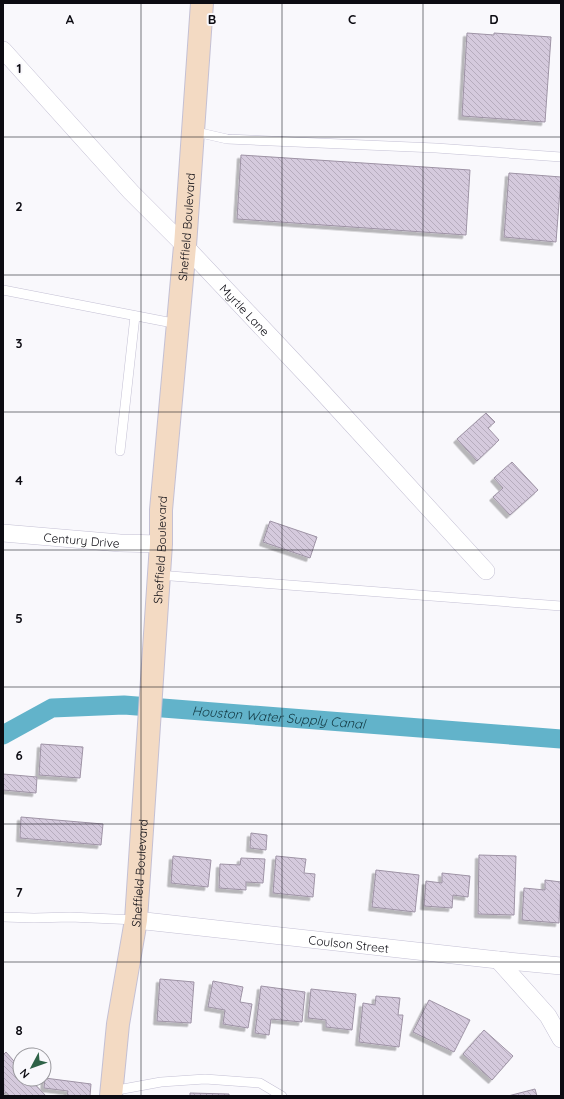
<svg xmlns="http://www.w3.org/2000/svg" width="564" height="1099" font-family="Quicksand,sans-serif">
<defs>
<pattern id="building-back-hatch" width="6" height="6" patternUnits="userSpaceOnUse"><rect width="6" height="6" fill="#d5cadd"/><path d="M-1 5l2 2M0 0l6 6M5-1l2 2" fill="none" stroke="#b6acbd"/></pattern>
<filter id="shadow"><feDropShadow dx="-3.5" dy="3.5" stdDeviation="0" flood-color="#0004"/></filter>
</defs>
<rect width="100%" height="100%" fill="#f9f8fc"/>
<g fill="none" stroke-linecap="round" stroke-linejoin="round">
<path stroke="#62b3ca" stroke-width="19" id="s1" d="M3 735 52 708 124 705 561 739"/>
</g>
<g fill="url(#building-back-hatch)" stroke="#9e93a5" filter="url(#shadow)">
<polygon points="467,33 494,35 494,33 551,37 545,122 462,116"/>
<polygon points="241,155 470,170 466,235 237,219"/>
<polygon points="509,173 561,177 556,242 504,237"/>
<polygon points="486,413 495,422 488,428 499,440 477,461 457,439"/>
<polygon points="512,462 538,490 510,515 493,497 503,488 494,478"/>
<polygon points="270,521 317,537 310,558 263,542"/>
<polygon points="41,744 83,747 80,778 39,775"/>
<polygon points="3,774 37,777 36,793 3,790"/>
<polygon points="21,817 103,824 101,845 20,838"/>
<polygon points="251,833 267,835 266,850 250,848"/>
<polygon points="479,855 516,856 514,915 478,914"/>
<polygon points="173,856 211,860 208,887 171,883"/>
<polygon points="276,856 306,859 304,873 315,874 313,897 273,893"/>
<polygon points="241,858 265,859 263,883 246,882 246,890 219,888 220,864 240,865"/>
<polygon points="376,870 419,875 415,912 372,907"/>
<polygon points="442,873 470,876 468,897 453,895 452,908 424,906 426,881 442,883"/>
<polygon points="545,880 561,882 559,923 522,920 524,888 545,890"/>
<polygon points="160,979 194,982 191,1023 157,1021"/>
<polygon points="213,981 243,987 240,1002 252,1004 248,1028 223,1024 225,1010 208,1007"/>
<polygon points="261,986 305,992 302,1022 271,1019 269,1035 255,1033"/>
<polygon points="311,989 356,994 352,1030 326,1027 326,1020 308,1018"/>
<polygon points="376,996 400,998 398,1015 403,1015 399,1047 359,1042 363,1003 375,1005"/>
<polygon points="429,1000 470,1020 454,1052 413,1032"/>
<polygon points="484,1030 513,1056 492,1080 463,1054"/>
<polygon points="6,1052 20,1068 20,1079 30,1079 46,1096 54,1096 9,1096 6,1092 4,1094 3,1055"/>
<polygon points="45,1078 91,1084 90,1096 67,1096 68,1091 44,1088"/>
<polygon points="535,1089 537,1096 508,1096"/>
<polygon points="190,1093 229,1094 229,1096 190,1096"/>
</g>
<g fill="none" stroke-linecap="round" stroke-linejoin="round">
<g stroke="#c4c0d4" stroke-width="10">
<g id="lane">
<polyline points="192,131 227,139 436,148 561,157"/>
<polyline points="3,290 178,324"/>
<polyline points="120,451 135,316"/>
<polyline points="158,575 561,606"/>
<polyline points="3,917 34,918 70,917 136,920"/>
<polyline points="112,1091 161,1082 205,1079 260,1083 282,1096"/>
</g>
</g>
<g stroke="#c4c0d4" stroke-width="18">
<g id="street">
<path id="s2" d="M3 50 131 192 185 246 315 384 486 571"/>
<path id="s3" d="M3 533 120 543 161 544"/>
<path id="s4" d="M136 920 498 960 561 966"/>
<polyline points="498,960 548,1016 561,1039"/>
</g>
</g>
<g stroke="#c4c0d4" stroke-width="24">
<g id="secondary">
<path id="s5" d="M111 1096 118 1024 136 920 161 544V510L185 246 202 3"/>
</g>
</g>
<use href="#lane" stroke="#fff" stroke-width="9"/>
<use href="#street" stroke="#fff" stroke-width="17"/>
<use href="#secondary" stroke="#f3dac3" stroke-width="22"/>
</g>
<path fill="none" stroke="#0c0b12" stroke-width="1" stroke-opacity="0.55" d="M141 3V1096M282 3V1096M423 3V1096M3 137H561M3 275H561M3 412H561M3 550H561M3 687H561M3 824H561M3 962H561"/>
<g text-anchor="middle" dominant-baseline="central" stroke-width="4" stroke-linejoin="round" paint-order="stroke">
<g font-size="12" fill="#0c0b12" stroke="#f9f8fc">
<text stroke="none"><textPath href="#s5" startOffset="873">Sheffield Boulevard</textPath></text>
<text stroke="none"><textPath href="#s2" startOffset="355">Myrtle Lane</textPath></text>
<text stroke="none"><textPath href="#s3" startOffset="79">Century Drive</textPath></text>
<text stroke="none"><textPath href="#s5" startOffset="549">Sheffield Boulevard</textPath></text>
<text stroke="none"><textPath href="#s5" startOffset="225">Sheffield Boulevard</textPath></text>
<text stroke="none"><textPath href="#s4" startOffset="214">Coulson Street</textPath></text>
</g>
<g font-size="13" font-style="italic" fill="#133a44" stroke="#f9f8fc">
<text stroke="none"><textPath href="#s1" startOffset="283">Houston Water Supply Canal</textPath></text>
</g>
</g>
<g font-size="13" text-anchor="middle" font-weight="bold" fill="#0c0b12" stroke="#f9f8fc" stroke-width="4" stroke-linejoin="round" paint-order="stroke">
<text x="70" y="24">A</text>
<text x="212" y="24">B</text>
<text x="352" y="24">C</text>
<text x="494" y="24">D</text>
<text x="19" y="73">1</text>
<text x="19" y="211">2</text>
<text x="19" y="348">3</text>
<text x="19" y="485">4</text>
<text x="19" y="623">5</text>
<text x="19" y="760">6</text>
<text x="19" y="897">7</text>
<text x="19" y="1035">8</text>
</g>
<rect width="564" height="1099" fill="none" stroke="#0c0b12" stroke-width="8"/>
<g transform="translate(32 1067) rotate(229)"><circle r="19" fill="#f9f8fc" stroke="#9a999e"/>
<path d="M0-3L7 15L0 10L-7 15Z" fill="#2e6247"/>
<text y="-6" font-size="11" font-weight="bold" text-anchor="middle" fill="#0c0b12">N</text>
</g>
</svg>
